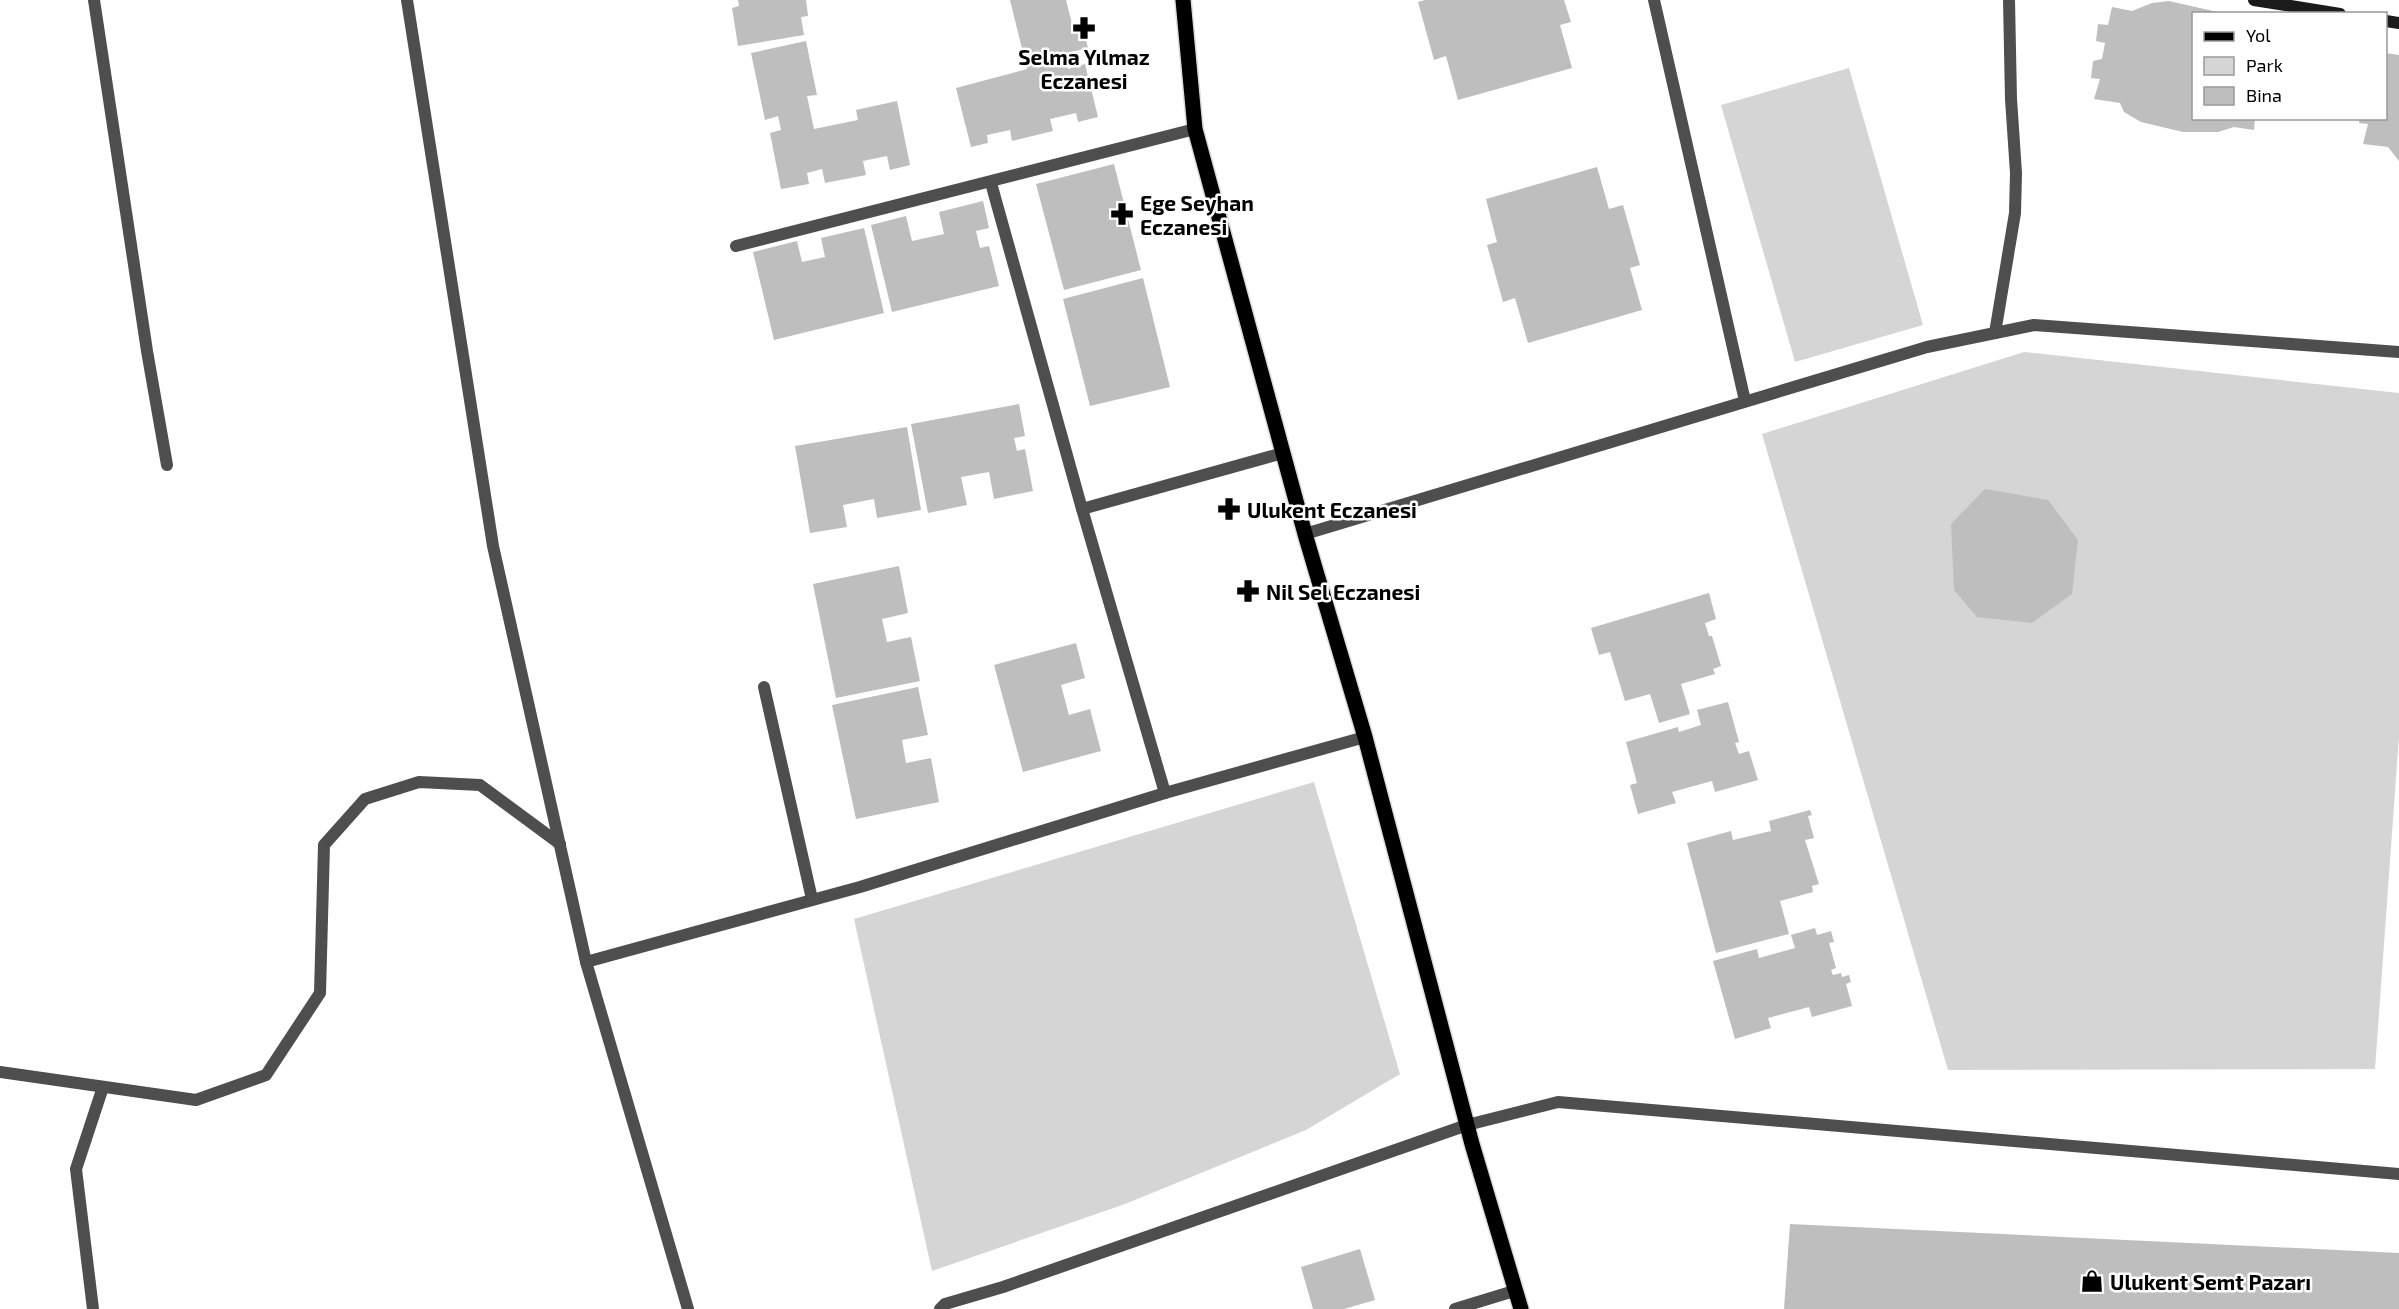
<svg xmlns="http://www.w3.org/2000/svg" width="2399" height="1309" font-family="'Exo 2',sans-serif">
<rect width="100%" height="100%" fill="#fff"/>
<g fill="#d5d5d5">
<polygon points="1849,68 1923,325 1795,362 1721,105"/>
<polygon points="2024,352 2399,393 2399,736 2375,1069 1948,1070 1762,434"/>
<polygon points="1314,782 1400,1074 1306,1130 1125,1204 932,1271 854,919"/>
</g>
<g fill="#bebebe">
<polygon points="738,0 806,0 808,16 801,17 804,35 738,46 732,8 739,6"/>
<polygon points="1010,0 1066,0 1072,24 1081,21 1088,48 1064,54 1068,69 1085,64 1098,117 1078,122 1076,113 1050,119 1053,131 1012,141 1010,130 987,135 988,143 971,147 956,88 1027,69"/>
<polygon points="1425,0 1564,0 1571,22 1560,25 1572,68 1458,100 1446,56 1434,60 1418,2"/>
<polygon points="2169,1 2222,13 2194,14 2194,118 2255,118 2254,130 2234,127 2218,132 2183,132 2141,122 2124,112 2120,103 2094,99 2100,79 2091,78 2093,61 2102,59 2105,43 2096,41 2098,24 2108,25 2112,7 2132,11 2152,3"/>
<polygon points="806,41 817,95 807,96 814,129 858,120 856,110 897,101 910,165 890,170 887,156 863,161 866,175 825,183 822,169 807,173 809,184 781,189 770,133 781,130 778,116 765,120 751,53"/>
<polygon points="2386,53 2399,55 2399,161 2388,147 2363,144 2368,124 2359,123 2360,118 2386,118"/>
<polygon points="1114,164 1141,270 1064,290 1036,184"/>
<polygon points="1597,167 1609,209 1623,205 1640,265 1630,268 1642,310 1528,343 1515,298 1503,302 1487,245 1497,242 1486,199"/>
<polygon points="983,201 989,228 976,231 980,248 989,246 999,286 892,312 871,225 906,216 912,241 944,234 939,212"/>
<polygon points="864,228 884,313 774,340 753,252 797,241 802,262 825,257 821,238"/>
<polygon points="1143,278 1170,387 1090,406 1063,299"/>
<polygon points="1019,404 1025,436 1014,438 1017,451 1025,449 1033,491 994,499 989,472 961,477 967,505 928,513 911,424"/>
<polygon points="907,427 921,510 877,518 874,499 843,505 847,527 810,533 795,446"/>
<polygon points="1985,489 2048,500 2078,540 2072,594 2032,623 1977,617 1954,590 1951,524"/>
<polygon points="899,566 908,613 882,619 887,642 911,637 920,681 836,698 813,584"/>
<polygon points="1709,593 1716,619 1705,623 1709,636 1712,636 1721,666 1713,669 1715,674 1681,684 1690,714 1659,723 1650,694 1625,701 1610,652 1599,655 1591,628"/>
<polygon points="1076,643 1085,678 1061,685 1069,715 1090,709 1101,751 1023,772 994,665"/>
<polygon points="918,687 928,735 902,740 906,763 931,758 939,802 856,819 832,705"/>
<polygon points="1728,702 1739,742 1735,743 1739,754 1749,751 1758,780 1715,792 1712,781 1672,792 1676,803 1638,814 1630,785 1637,783 1626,742 1678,727 1679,732 1701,725 1697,710"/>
<polygon points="1810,810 1812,815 1808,816 1814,838 1805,840 1819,884 1812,886 1813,892 1780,901 1789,934 1716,953 1687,843 1731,831 1733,840 1771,831 1769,821"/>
<polygon points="1815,928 1817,935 1831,931 1834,942 1829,943 1836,968 1831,970 1833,975 1841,973 1842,977 1849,975 1851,982 1846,984 1852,1006 1812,1017 1809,1007 1768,1018 1771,1028 1735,1039 1713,961 1757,949 1759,958 1795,948 1791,935"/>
<polygon points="1790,1224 2399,1253 2399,1309 1784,1309"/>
<polygon points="1360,1249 1375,1300 1344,1309 1313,1309 1301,1267"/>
</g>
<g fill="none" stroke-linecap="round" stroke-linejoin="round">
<g stroke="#dbdbdb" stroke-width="18">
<polyline id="primary" points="1183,0 1195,129 1305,534 1365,737 1472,1144 1521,1309"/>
</g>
<g stroke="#4e4e4e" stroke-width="12">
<polyline points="94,0 147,351 167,465"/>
<polyline points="1995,333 2015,213 2016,173 2011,99 2009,0"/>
<polyline points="764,687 812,899"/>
<polyline points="0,1072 196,1100 266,1075 320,993 324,845 365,799 419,782 480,785 560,844"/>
<polyline points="93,1309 76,1169 103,1087"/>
</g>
<g stroke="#4e4e4e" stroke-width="12">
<polyline points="407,0 493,546 586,962 688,1309"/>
<polyline points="1654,0 1745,401"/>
<polyline points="991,183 1082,509 1165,793"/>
<polyline points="736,246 1195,129"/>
<polyline points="1082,509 1283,453"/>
<polyline points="1305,534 1927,347 2034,325 2399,352"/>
<polyline points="586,962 860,887 1165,793 1365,737"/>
<polyline points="940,1309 945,1304 1003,1287 1467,1125 1558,1102 2399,1174"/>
<polyline points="1455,1309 1514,1291"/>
</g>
<g stroke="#1b1b1b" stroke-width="12">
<polyline points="2254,0 2340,14"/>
<polyline points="2386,21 2399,23"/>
</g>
<use href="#primary" stroke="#000" stroke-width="15"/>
</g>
<defs>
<g id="pharmacy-bare" transform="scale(1.8)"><path d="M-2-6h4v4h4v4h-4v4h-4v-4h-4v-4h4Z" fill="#000" stroke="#fff" stroke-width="2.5" paint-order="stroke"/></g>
<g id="shop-bare" transform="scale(1.8)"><path d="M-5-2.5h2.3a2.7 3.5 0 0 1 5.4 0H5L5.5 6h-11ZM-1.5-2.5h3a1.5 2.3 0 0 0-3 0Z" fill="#000" stroke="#fff" stroke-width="2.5" paint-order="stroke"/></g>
</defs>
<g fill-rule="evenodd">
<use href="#pharmacy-bare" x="1084" y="28"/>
<use href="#pharmacy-bare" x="1122" y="214"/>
<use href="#pharmacy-bare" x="1229" y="509"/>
<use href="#pharmacy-bare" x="1248" y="591"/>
<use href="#shop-bare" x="2092" y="1281"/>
</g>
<g text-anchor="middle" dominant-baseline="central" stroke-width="5" stroke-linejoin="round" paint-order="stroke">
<g font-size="21" font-weight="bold" fill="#000" stroke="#fff" text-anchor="start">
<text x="1084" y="56" text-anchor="middle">Selma Yılmaz<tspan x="1084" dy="24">Eczanesi</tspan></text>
<text x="1140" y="202">Ege Seyhan<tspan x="1140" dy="24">Eczanesi</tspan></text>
<text x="1247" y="509">Ulukent Eczanesi</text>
<text x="1266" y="591">Nil Sel Eczanesi</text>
<text x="2110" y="1281">Ulukent Semt Pazarı</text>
</g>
</g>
<rect x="2192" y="12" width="195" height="108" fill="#ffffff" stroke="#999999" stroke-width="1.5"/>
<rect x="2204" y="32" width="30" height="9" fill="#000000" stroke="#999999" stroke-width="1.5"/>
<text x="2246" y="42" font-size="18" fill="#000000">Yol</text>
<rect x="2204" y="57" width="30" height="18" fill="#d5d5d5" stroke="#999999" stroke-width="1.5"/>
<text x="2246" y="72" font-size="18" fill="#000000">Park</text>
<rect x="2204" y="87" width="30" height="18" fill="#bebebe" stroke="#999999" stroke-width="1.5"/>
<text x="2246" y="102" font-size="18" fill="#000000">Bina</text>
</svg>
